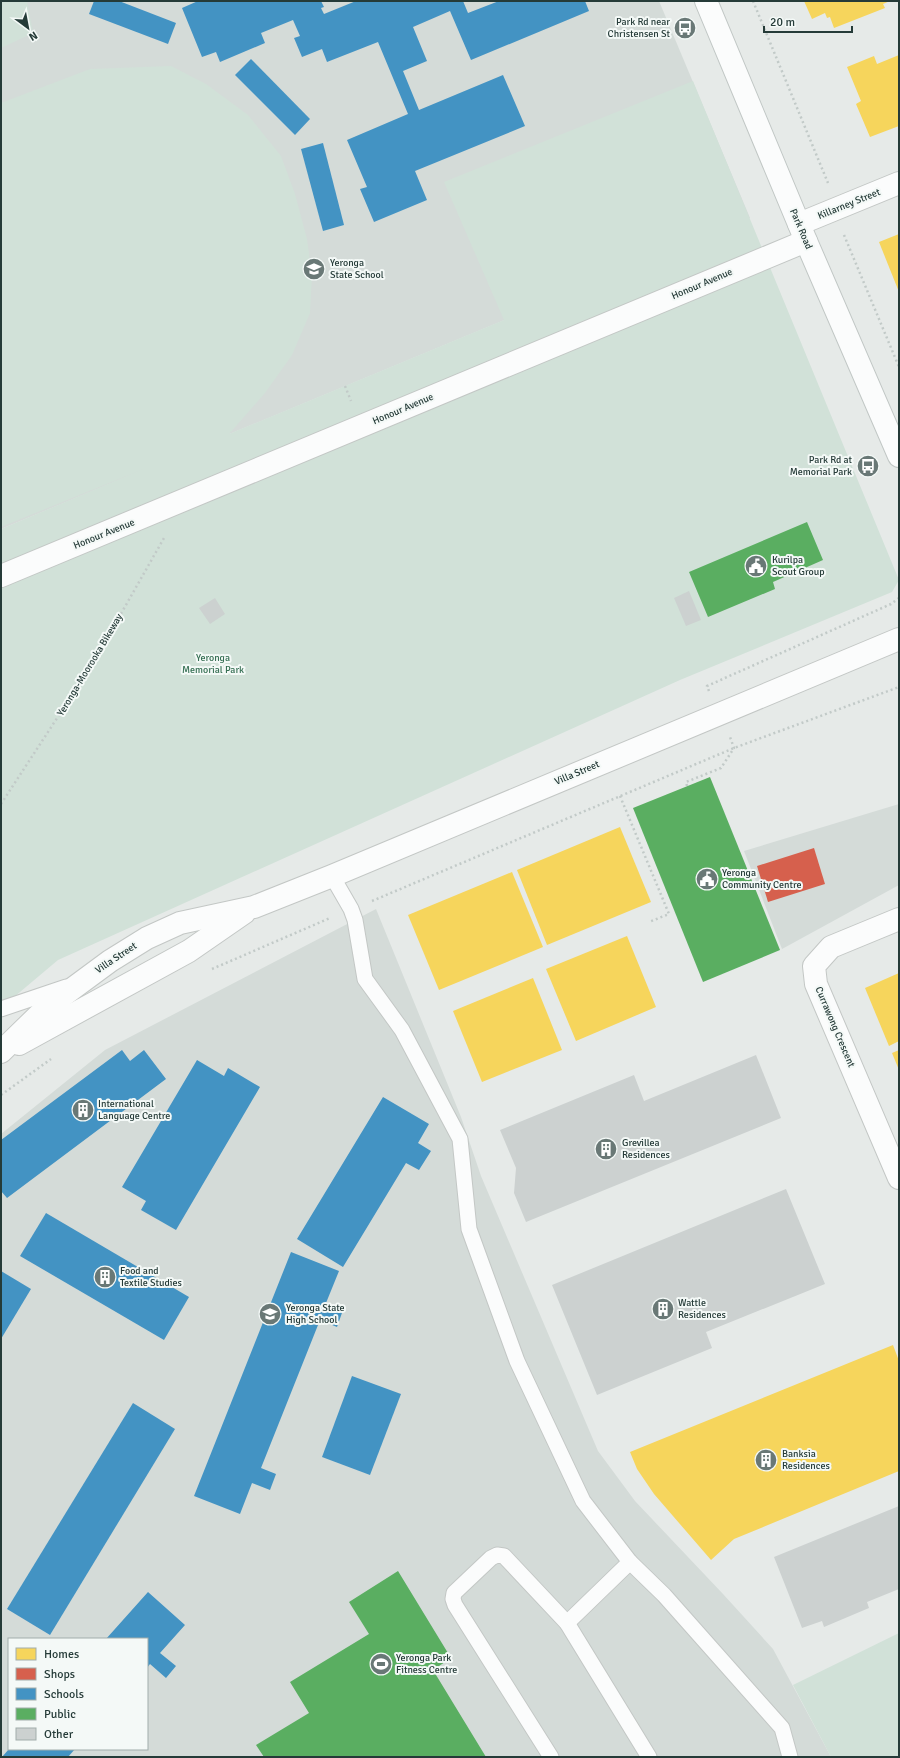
<svg xmlns="http://www.w3.org/2000/svg" width="900" height="1758" font-family="Signika,sans-serif">
<rect width="100%" height="100%" fill="#e6eae8"/>
<g fill="#d4dbd8" fill-rule="evenodd">
<polygon points="1,1 659,1 750,218 1,529"/>
<polygon points="899,804 899,885 782,949 744,851"/>
<path d="M376 909 461 1117 481 1176 598 1451 635 1501 723 1594 773 1649 831 1757H1V1134L105 1050ZM9 1639H147V1749H9Z"/>
</g>
<g fill="#d1e1d8">
<polygon points="1,1 27,1 33,33 1,48"/>
<polygon points="171,66 206,84 248,115 281,156 295,194 307,239 312,275 310,313 292,355 265,393 229,434 504,320 444,182 693,81 899,580 892,592 680,680 58,960 1,1008 1,529 146,468 1,527 1,103 90,69"/>
<polygon points="899,1633 899,1757 831,1757 793,1685"/>
</g>
<g fill="#f6d55c">
<polygon points="804,1 890,1 883,4 885,8 834,28 830,17 827,18 825,13 812,19"/>
<polygon points="899,55 899,126 870,137 856,104 861,101 847,67 874,56 877,64"/>
<polygon points="899,234 899,292 879,242"/>
<polygon points="620,827 651,902 547,945 517,870"/>
<polygon points="512,872 543,947 439,990 408,915"/>
<polygon points="627,936 656,1007 576,1041 546,969"/>
<polygon points="899,973 899,1041 889,1046 865,988"/>
<polygon points="533,978 562,1050 482,1082 453,1011"/>
<polygon points="899,1050 899,1070 892,1053"/>
<polygon points="893,1345 899,1361 899,1471 734,1539 711,1560 654,1494 637,1469 630,1452"/>
</g>
<polygon fill="#d6604d" points="814,848 825,884 768,902 757,866"/>
<g fill="#4393c3">
<polygon points="94,1 119,1 176,23 168,44 89,14"/>
<polygon points="198,1 321,1 324,7 321,8 324,14 356,1 463,1 468,13 499,1 585,1 589,11 471,60 450,11 413,27 427,61 403,71 419,110 503,75 525,126 415,171 427,200 374,222 360,189 367,187 347,140 408,114 378,42 327,62 322,49 302,57 294,38 300,36 293,20 261,33 265,43 220,62 216,52 202,57 182,8"/>
<polygon points="251,59 310,119 295,135 235,75"/>
<polygon points="323,143 344,225 323,231 301,149"/>
<polygon points="122,1050 130,1061 144,1050 166,1079 7,1198 1,1191 1,1140"/>
<polygon points="197,1060 224,1076 228,1068 260,1087 176,1230 141,1210 146,1201 122,1187"/>
<polygon points="383,1097 429,1124 418,1143 431,1151 419,1170 406,1163 343,1267 297,1239"/>
<polygon points="46,1213 189,1297 164,1340 20,1256"/>
<polygon points="291,1252 339,1271 326,1303 343,1310 337,1327 320,1320 261,1468 276,1474 270,1490 252,1483 240,1514 194,1496"/>
<polygon points="1,1271 31,1289 1,1339"/>
<polygon points="352,1376 401,1394 370,1475 322,1457"/>
<polygon points="133,1403 175,1429 50,1635 7,1609"/>
<polygon points="148,1592 185,1625 160,1653 176,1666 166,1678 150,1664 147,1668 147,1639 106,1639"/>
<polygon points="9,1749 75,1749 68,1757 2,1757"/>
</g>
<g fill="#5aae61">
<polygon points="807,522 823,560 773,582 775,589 708,617 689,572"/>
<polygon points="710,777 780,950 703,982 633,808"/>
<polygon points="398,1571 451,1658 433,1670 486,1757 264,1757 256,1745 309,1713 290,1682 369,1634 349,1602"/>
</g>
<g fill="#ccd1d0">
<polygon points="689,591 701,620 686,626 674,598"/>
<polygon points="215,598 225,614 210,624 199,608"/>
<polygon points="756,1055 781,1118 526,1222 514,1193 516,1168 500,1130 634,1075 644,1101"/>
<polygon points="786,1189 825,1284 706,1332 712,1348 597,1395 552,1285"/>
<polygon points="899,1506 899,1589 867,1602 869,1608 824,1627 822,1621 802,1628 774,1557"/>
</g>
<g fill="none" stroke-linecap="round" stroke-linejoin="round">
<g stroke="#c3c7c5" stroke-width="17">
<g id="lane">
<polyline points="332,876 351,909 355,920 365,979 402,1030 460,1139 469,1229 517,1361 583,1501 630,1562 664,1595 782,1728 790,1757"/>
<polyline points="1,1009 66,987"/>
<polyline points="567,1623 630,1562"/>
<polyline points="551,1757 455,1605 453,1599 454,1593 491,1558 497,1555 504,1556 567,1623 649,1757"/>
</g>
</g>
<g stroke="#c3c7c5" stroke-width="24">
<g id="street">
<polyline points="799,224 899,183"/>
<polyline points="1,576 806,241"/>
<polyline points="899,919 831,947 814,966 816,984 899,1178"/>
<polyline points="19,1044 189,951 244,913"/>
<polyline points="1,1052 45,1009 110,961 147,938 180,923 254,907 332,876 899,639"/>
</g>
</g>
<g stroke="#c1c7c5" stroke-width="24">
<polyline id="secondary" points="706,1 806,241 899,456"/>
</g>
<g stroke="#c2cac8" stroke-width="2.5" stroke-dasharray="2 3" stroke-linecap="butt">
<polyline points="753,1 828,183"/>
<polyline points="844,235 899,367"/>
<polyline points="345,386 351,401"/>
<polyline points="709,691 707,686 891,604 899,598"/>
<polyline points="687,786 686,782 721,768 734,748 730,737"/>
<polyline points="620,796 669,914 649,922"/>
<polyline points="1,804 93,663 164,538"/>
<polyline points="372,901 734,748 899,687"/>
<polyline points="212,969 330,918"/>
<polyline points="1,1095 51,1059"/>
</g>
<use href="#lane" stroke="#fbfcfc" stroke-width="15"/>
<use href="#street" stroke="#fbfcfc" stroke-width="22"/>
<use href="#secondary" stroke="#fbfcfc" stroke-width="22"/>
</g>
<defs>
<g id="bus-disc" transform="scale(1.15)"><circle r="9.5" fill="#697876" stroke="#f4f9f7"/><path d="M-5-6H5V4H4V6H2V4H-2V6H-4V4H-5ZM-3.5-4V0h7V-4ZM-3.5 1.2v1.5H-2V1.2ZM2 1.2v1.5H3.5V1.2Z" fill="#fff"/></g>
<g id="school-disc" transform="scale(1.15)"><circle r="9.5" fill="#697876" stroke="#f4f9f7"/><path d="M0-5L7-2L0 1L-7-2ZM-4 1L0 2.5L4 1V4Q0 6-4 4Z" fill="#fff"/></g>
<g id="civic-disc" transform="scale(1.15)"><circle r="9.5" fill="#697876" stroke="#f4f9f7"/><path d="M-.6-6.5H3V-4.5H.6V-3L4-1V1h2V6H-6V1h2V-1L-.6-3ZM-1.2 2.5V6h2.4V2.5Z" fill="#fff"/></g>
<g id="building-disc" transform="scale(1.15)"><circle r="9.5" fill="#697876" stroke="#f4f9f7"/><path d="M-4-6H4V6H1V3H-1V6H-4ZM-2.5-4.3h1.7v1.8h-1.7ZM.8-4.3h1.7v1.8H.8ZM-2.5-1h1.7V.8h-1.7ZM.8-1h1.7V.8H.8Z" fill="#fff"/></g>
<g id="stadium-disc" transform="scale(1.15)"><circle r="9.5" fill="#697876" stroke="#f4f9f7"/><path d="M0-5a6.5 5 0 1 0 0 10a6.5 5 0 1 0 0-10ZM-3.5-1.8h7v3.6h-7Z" fill="#fff"/></g>
</defs>
<g fill-rule="evenodd">
<use href="#bus-disc" x="685" y="28"/>
<use href="#school-disc" x="314" y="269"/>
<use href="#bus-disc" x="868" y="466"/>
<use href="#civic-disc" x="756" y="566"/>
<use href="#civic-disc" x="707" y="879"/>
<use href="#building-disc" x="83" y="1110"/>
<use href="#building-disc" x="606" y="1149"/>
<use href="#building-disc" x="105" y="1277"/>
<use href="#building-disc" x="663" y="1309"/>
<use href="#school-disc" x="270" y="1314"/>
<use href="#building-disc" x="766" y="1460"/>
<use href="#stadium-disc" x="381" y="1664"/>
</g>
<g text-anchor="middle" dominant-baseline="central" stroke-width="4" stroke-linejoin="round" paint-order="stroke">
<g font-size="10" fill="#253b38" stroke="#f4f9f7" text-anchor="start">
<text x="670" y="22" text-anchor="end">Park Rd near<tspan x="670" dy="12">Christensen St</tspan></text>
<text x="330" y="263">Yeronga<tspan x="330" dy="12">State School</tspan></text>
<text x="852" y="460" text-anchor="end">Park Rd at<tspan x="852" dy="12">Memorial Park</tspan></text>
<text x="772" y="560">Kurilpa<tspan x="772" dy="12">Scout Group</tspan></text>
<text x="722" y="873">Yeronga<tspan x="722" dy="12">Community Centre</tspan></text>
<text x="98" y="1104">International<tspan x="98" dy="12">Language Centre</tspan></text>
<text x="622" y="1143">Grevillea<tspan x="622" dy="12">Residences</tspan></text>
<text x="120" y="1271">Food and<tspan x="120" dy="12">Textile Studies</tspan></text>
<text x="678" y="1303">Wattle<tspan x="678" dy="12">Residences</tspan></text>
<text x="286" y="1308">Yeronga State<tspan x="286" dy="12">High School</tspan></text>
<text x="782" y="1454">Banksia<tspan x="782" dy="12">Residences</tspan></text>
<text x="396" y="1658">Yeronga Park<tspan x="396" dy="12">Fitness Centre</tspan></text>
</g>
<g font-size="10" fill="#253b38" stroke="#f4f9f7">
<text transform="translate(849 204) rotate(-22)">Killarney Street</text>
<text transform="translate(801 229) rotate(67)">Park Road</text>
<text transform="translate(702 284) rotate(-23)">Honour Avenue</text>
<text transform="translate(403 409) rotate(-23)">Honour Avenue</text>
<text transform="translate(104 534) rotate(-22)">Honour Avenue</text>
<text transform="translate(90 665) rotate(-59)">Yeronga-Moorooka Bikeway</text>
<text transform="translate(577 773) rotate(-23)">Villa Street</text>
<text transform="translate(116 958) rotate(-34)">Villa Street</text>
<text transform="translate(835 1027) rotate(67)">Currawong Crescent</text>
</g>
<g font-size="10" fill="#346e52" stroke="#f4f9f7">
<text x="213" y="658">Yeronga<tspan x="213" dy="12">Memorial Park</tspan></text>
</g>
</g>
<rect width="900" height="1758" fill="none" stroke="#253b38" stroke-width="4"/>
<rect x="8" y="1638" width="140" height="112" fill="#f4f9f7" stroke="#a1adab"/>
<rect x="16" y="1648" width="20" height="12" fill="#f6d55c" stroke="#a1adab"/>
<text x="44" y="1658" font-size="12" fill="#253b38">Homes</text>
<rect x="16" y="1668" width="20" height="12" fill="#d6604d" stroke="#a1adab"/>
<text x="44" y="1678" font-size="12" fill="#253b38">Shops</text>
<rect x="16" y="1688" width="20" height="12" fill="#4393c3" stroke="#a1adab"/>
<text x="44" y="1698" font-size="12" fill="#253b38">Schools</text>
<rect x="16" y="1708" width="20" height="12" fill="#5aae61" stroke="#a1adab"/>
<text x="44" y="1718" font-size="12" fill="#253b38">Public</text>
<rect x="16" y="1728" width="20" height="12" fill="#ccd1d0" stroke="#a1adab"/>
<text x="44" y="1738" font-size="12" fill="#253b38">Other</text>
<g transform="translate(28 28) rotate(148)" stroke="#f4f9f7" stroke-width="3" paint-order="stroke">
<path d="M0-3L7 15L0 10L-7 15Z" fill="#253b38"/>
<text y="-6" font-size="11" font-weight="bold" text-anchor="middle" fill="#253b38">N</text>
</g>
<path d="M764 26v6h88v-6" fill="none" stroke="#253b38" stroke-width="2"/>
<text x="770" y="26" font-size="12" fill="#253b38" stroke="#f4f9f7" stroke-width="3" paint-order="stroke">20 m</text>
</svg>
